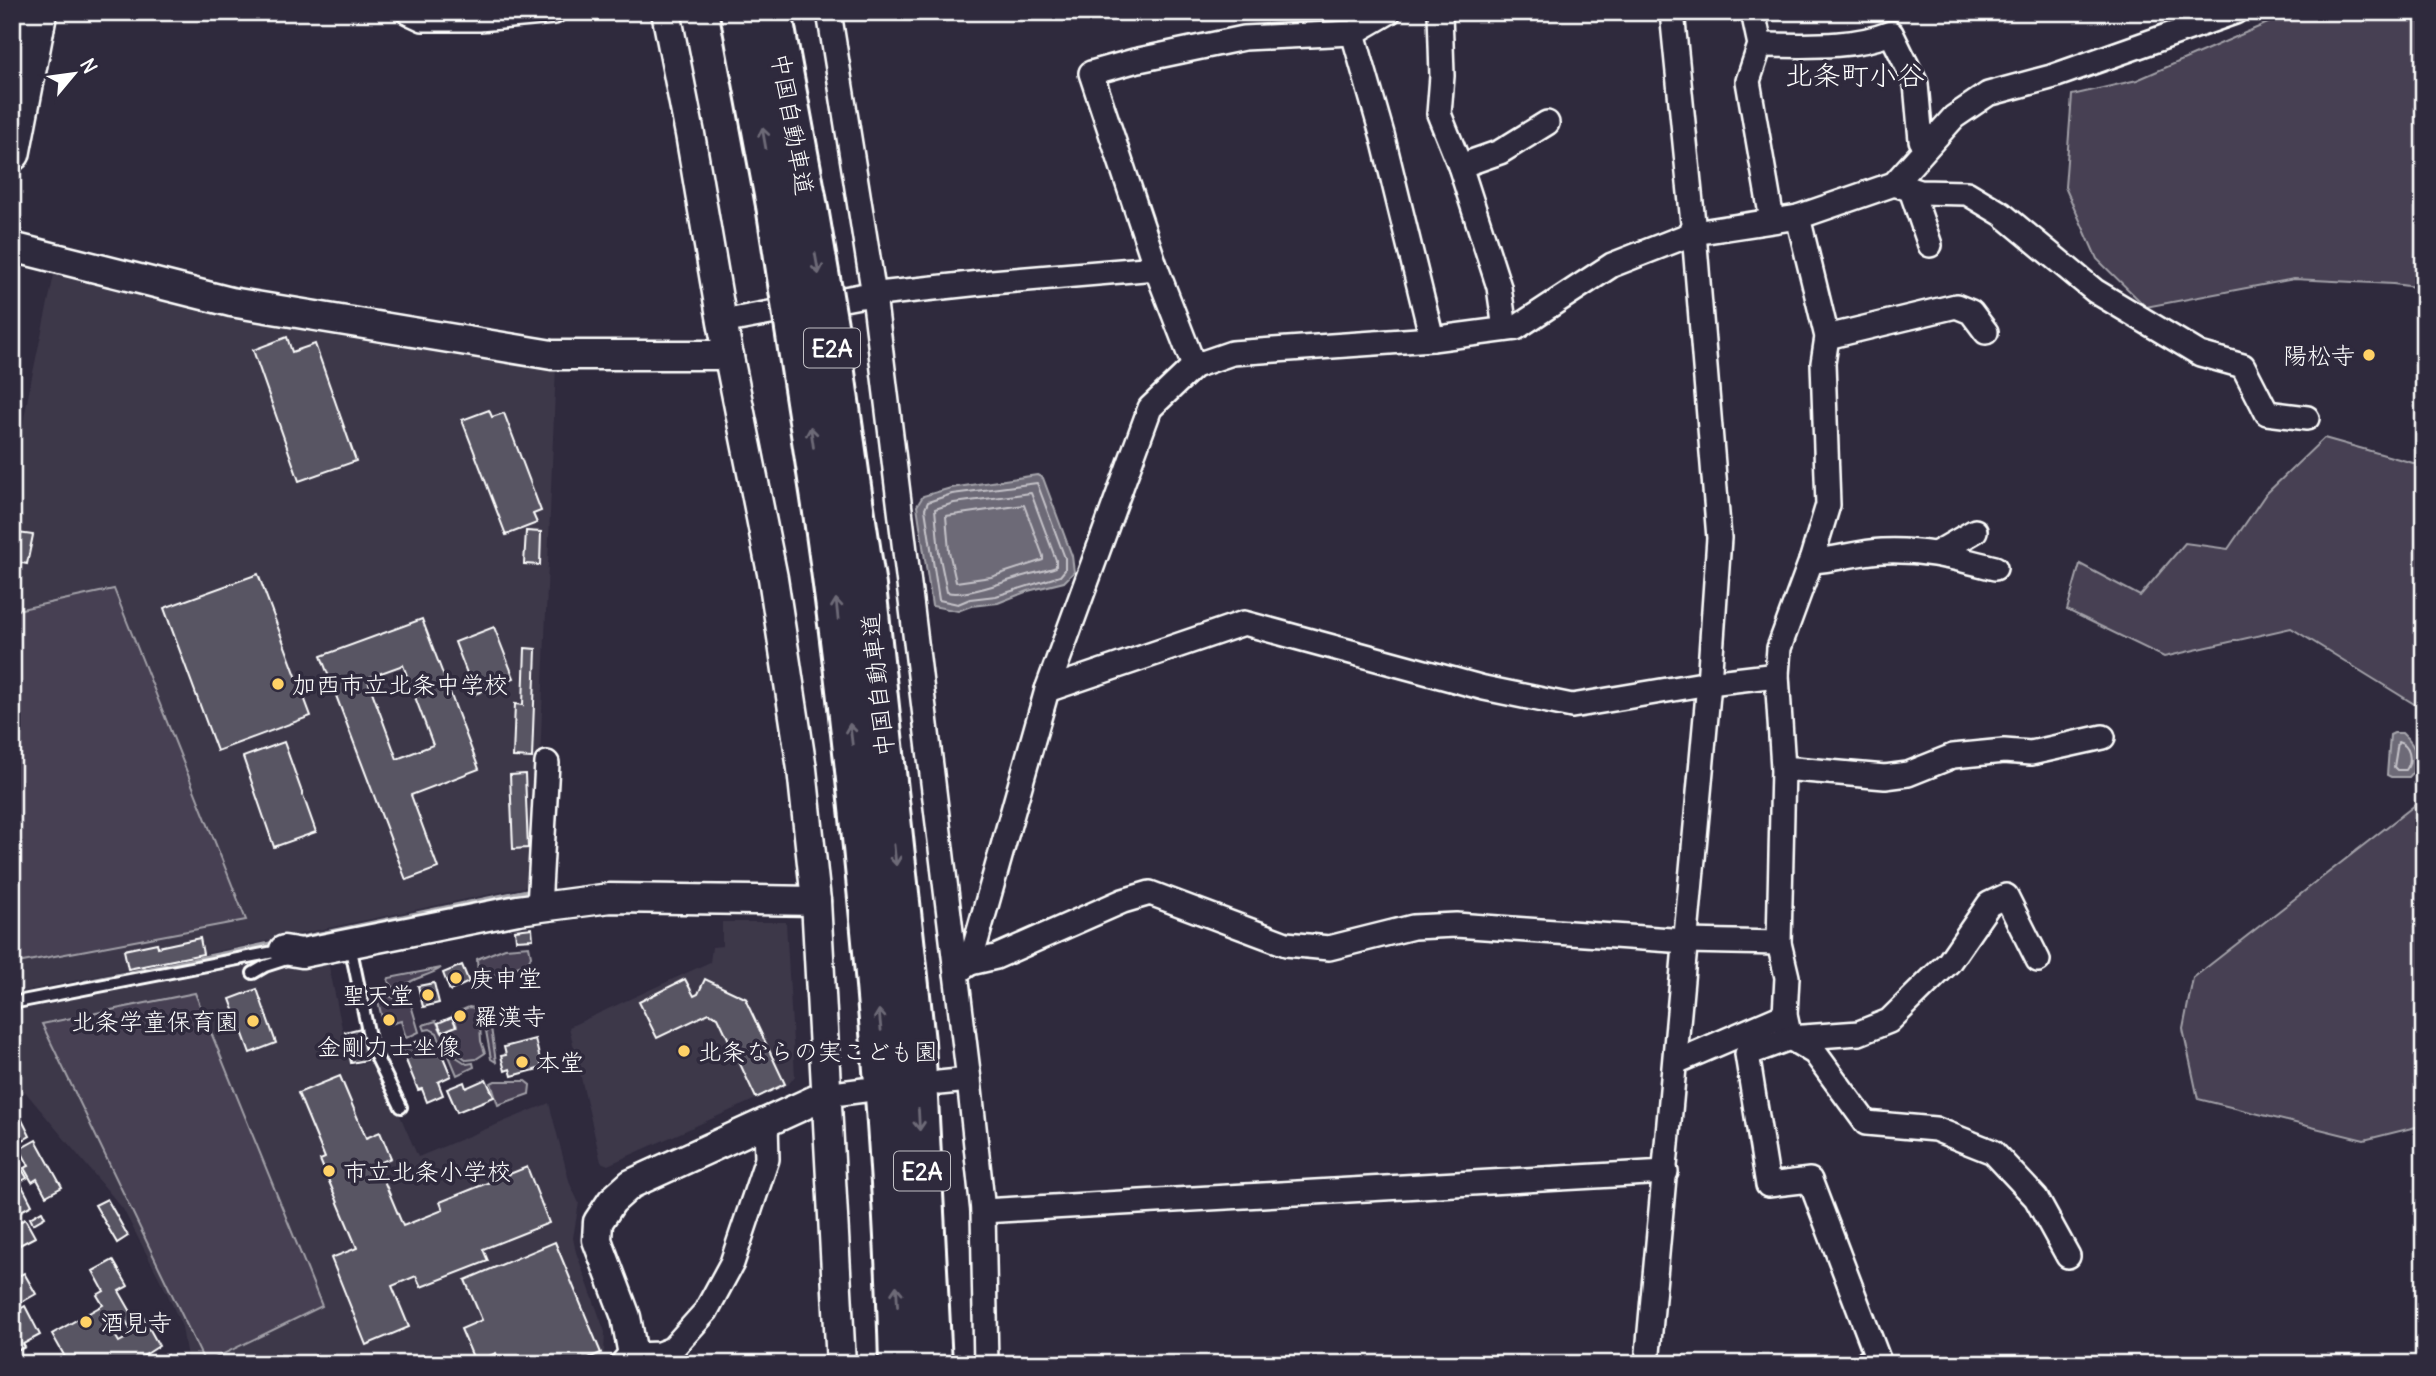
<svg xmlns="http://www.w3.org/2000/svg" width="2436" height="1376" font-family="Delius,'Klee One',sans-serif">
<rect width="100%" height="100%" fill="#2f2a3d"/>
<filter id="ink" filterUnits="userSpaceOnUse"><feTurbulence type="fractalNoise" baseFrequency=".0143" numOctaves="2"/><feDisplacementMap in="SourceGraphic" scale="14" xChannelSelector="R" yChannelSelector="G"/><feConvolveMatrix kernelMatrix="1 2 1 2 8 2 1 2 1" color-interpolation-filters="sRGB"/></filter>
<g filter="url(#ink)">
<g fill="#3c3749">
<polygon points="54,275 198,308 556,366 535,885 12,994 12,484 30,386"/>
<polygon points="722,922 786,922 795,1076 788,1085 608,1165 601,1162 569,1027 710,962 712,947 722,946"/>
<polygon points="279,955 284,968 328,961 350,1066 376,1060 418,1157 549,1103 570,1184 579,1203 573,1238 576,1252 605,1332 604,1353 592,1364 188,1364 182,1327 167,1293 123,1209 12,1076 12,1012"/>
</g>
<g fill="#464152" stroke="#a2a0a8" stroke-width="2">
<polygon points="2293,12 2424,12 2424,288 2393,284 2294,279 2146,307 2097,259 2065,187 2072,95 2137,80"/>
<polygon points="2324,438 2424,466 2424,710 2291,628 2164,657 2067,610 2080,564 2140,596 2185,543 2228,549 2265,495"/>
<polygon points="114,589 246,920 12,964 12,611"/>
<polygon points="2424,798 2424,1125 2364,1140 2198,1099 2183,1029 2193,978"/>
<path d="M529 946 531 956 528 963C510 968 499 979 478 975L477 959 505 948Z"/>
<path d="M441 968C428 977 411 977 402 989H395L388 981 389 978Z"/>
<polygon points="195,993 322,1306 205,1363 42,1024"/>
<polygon points="387,995 411,1005 419,1032 406,1038 401,1021 390,1024 386,1018 382,1018 377,997"/>
<polygon points="469,1007 479,1009 481,1041 485,1053 476,1059 467,1060 453,1050 442,1047 437,1033 430,1029 425,1030 423,1025 436,1021 442,1033 457,1026 453,1014"/>
<polygon points="488,1007 496,1062 491,1059 482,1008"/>
<polygon points="447,1051 467,1064 473,1063 474,1067 457,1075"/>
<polygon points="495,1081 525,1081 530,1085 529,1094 498,1105 491,1083"/>
</g>
<g fill="#6d6a77" stroke="#a7a6ad" stroke-width="2">
<polygon points="1037,475 1043,478 1072,556 1074,572 1064,582 1028,591 998,603 971,606 958,611 932,606 917,506 923,496 951,488"/>
<path d="M2394 733H2402C2415 745 2425 762 2409 777H2391L2387 775 2390 735Z"/>
</g>
<g fill="none" stroke-linecap="round" stroke-linejoin="round">
<g stroke="#c5c3c9" stroke-width="2">
<polygon points="1037,483 1065,558 1065,570 1060,576 996,596 970,599 958,604 939,600 925,509 928,502 952,494"/>
<path d="M1031 493 1056 560V567C1045 571 1034 573 1023 576 1004 582 965 597 947 592L939 553 935 509 954 503Z"/>
<polygon points="1024,505 1043,556 1043,560 991,577 956,582 949,551 946,516"/>
<path d="M2398 742C2410 745 2413 760 2406 770H2397L2394 767Z"/>
</g>
<g stroke="#a7a6ad" stroke-width="6">
<polyline points="294,940 534,890"/>
<polyline points="85,983 277,943"/>
</g>
</g>
<g fill="#595564" stroke="#fff" stroke-width="2" fill-rule="evenodd">
<polygon points="287,337 292,352 315,344 356,461 299,481 253,350"/>
<polygon points="489,410 492,417 504,413 541,511 533,514 537,523 506,535 462,420"/>
<polygon points="526,531 541,532 540,565 524,564"/>
<polygon points="18,533 33,535 27,564 13,561"/>
<polygon points="258,574 311,716 217,751 164,608"/>
<path d="M422 619 479 769 411 795 438 868 406 880 321 656ZM403 665 433 745 397 759 367 678Z"/>
<polygon points="494,627 514,678 475,694 455,642"/>
<polygon points="525,648 536,649 532,758 513,757 515,704 523,705"/>
<polygon points="284,742 316,832 274,847 243,757"/>
<polygon points="525,774 528,848 513,849 510,775"/>
<polygon points="532,928 533,939 516,940 515,930"/>
<polygon points="200,938 203,954 128,969 124,950 157,943 158,947"/>
<polygon points="462,965 469,982 450,991 443,973"/>
<polygon points="685,979 694,996 698,994 705,979 747,999 746,1001 785,1084 756,1098 718,1017 709,1013 657,1038 639,1002"/>
<polygon points="434,983 439,1003 423,1007 418,986"/>
<polygon points="257,989 276,1043 250,1053 230,999"/>
<polygon points="452,1017 456,1026 442,1032 438,1023"/>
<polygon points="361,1028 367,1060 351,1063 345,1032"/>
<polygon points="431,1036 438,1054 441,1052 451,1076 438,1082 443,1095 427,1102 422,1089 418,1090 401,1048"/>
<polygon points="535,1039 542,1068 512,1076 510,1069 505,1071 501,1056 506,1055 504,1047"/>
<polygon points="340,1076 366,1138 380,1132 391,1158 377,1164 403,1226 443,1210 440,1202 527,1167 549,1223 483,1249 488,1261 421,1287 416,1276 392,1286 409,1327 366,1345 331,1258 357,1248 320,1160 325,1158 298,1093"/>
<polygon points="486,1079 494,1097 457,1112 447,1089 464,1082 466,1088"/>
<polygon points="21,1118 30,1136 16,1144 12,1138 12,1123"/>
<polygon points="36,1140 62,1187 46,1196 37,1179 32,1182 24,1168 29,1166 20,1149"/>
<polygon points="12,1152 27,1178 20,1182 32,1205 12,1216"/>
<polygon points="107,1199 128,1236 117,1243 95,1205"/>
<polygon points="42,1211 45,1217 33,1224 30,1218"/>
<polygon points="25,1219 35,1237 12,1249 12,1226"/>
<polygon points="555,1242 601,1353 574,1364 500,1364 496,1353 475,1362 461,1329 482,1320 465,1280"/>
<path d="M113 1260 128 1286 119 1291 135 1319 142 1315 159 1346 131 1364H69L52 1334 103 1305 97 1295 104 1291 93 1271ZM122 1314 133 1334 119 1342 108 1323Z"/>
<polygon points="24,1273 36,1294 15,1306 12,1301 12,1279"/>
<polygon points="25,1306 40,1335 23,1344 25,1347 15,1352 12,1348 12,1313"/>
<polygon points="167,1355 172,1364 159,1364 157,1360"/>
</g>
<g fill="none" stroke-linecap="round" stroke-linejoin="round">
<g stroke="#fff" stroke-width="16">
<g id="service">
<polyline points="350,945 371,1046 401,1107"/>
<polyline points="253,973 265,966 290,958"/>
<polyline points="12,1003 284,950"/>
</g>
</g>
<g stroke="#fff" stroke-width="28">
<g id="minor">
<polyline points="408,12 423,19 479,19 554,12"/>
<polyline points="829,12 874,295 969,1080 983,1211 986,1364"/>
<polyline points="1440,12 1442,76 1439,114 1460,166 1499,287 1505,329"/>
<polyline points="1753,12 1760,45 1748,81 1772,220"/>
<polyline points="1353,33 1382,134 1432,339"/>
<path d="M1760 45C1803 45 1850 49 1891 33L1916 84 1921 140 1927 146"/>
<polyline points="1460,166 1500,152 1547,123"/>
<polyline points="1894,184 1919,192 1967,193 2002,214 2095,291 2200,354 2243,366 2267,413 2307,418"/>
<polyline points="1911,190 1930,245"/>
<polyline points="1798,217 1827,337 1823,363 1828,505 1811,561 1779,648 1777,675 1783,768 1779,943 1787,977 1785,1015 1790,1038 1815,1053 1866,1123 1935,1129 1993,1152 2036,1198 2068,1256"/>
<polyline points="722,322 860,296 980,283 1156,268"/>
<polyline points="1827,337 1956,306 1971,312 1986,332"/>
<polyline points="1194,366 1156,268 1091,73 1134,61 1244,38 1353,33 1389,12"/>
<polyline points="1937,553 1975,531"/>
<path d="M1811 561C1835 560 1858 552 1882 551 1924 549 1955 558 1995 568"/>
<polyline points="1047,690 1244,623 1484,688 1572,706 1709,683 1777,675"/>
<polyline points="1783,768 1885,777 1908,774 1953,756 2004,751 2031,753 2103,737"/>
<polyline points="539,907 547,763"/>
<polyline points="970,963 996,957 1123,901 1150,893 1286,944 1329,948 1413,927 1456,925 1686,941 1779,943"/>
<polyline points="956,973 970,963 1047,690 1150,408 1194,366 1232,353 1432,339 1516,328 1612,265 1694,233 1798,217 1894,184 1954,117 1988,94 2051,77 2235,12"/>
<polyline points="1676,1062 1785,1015"/>
<polyline points="939,1083 969,1080"/>
<polyline points="826,1095 864,1090"/>
<polyline points="983,1211 1666,1172"/>
<polyline points="633,1355 659,1354 672,1349 706,1311 732,1263 767,1159 766,1123"/>
<polyline points="1647,1364 1709,683 1719,538 1694,233 1672,12"/>
<polyline points="1863,1364 1878,1359 1810,1180 1768,1185 1747,1054 1790,1038 1859,1033 1889,1021 1949,962 1989,904 2006,896 2038,960"/>
</g>
</g>
<g stroke="#fff" stroke-width="33">
<g id="tertiary">
<polyline points="666,12 690,134 722,322 773,578 802,769 816,901 841,1364"/>
<polyline points="12,247 231,302 552,355 729,355"/>
<polyline points="284,950 302,953 518,910 610,898 816,901"/>
<polyline points="625,1364 633,1355 626,1317 597,1240 598,1222 612,1201 631,1184 826,1095"/>
</g>
</g>
<g stroke="#fff" stroke-width="40">
<polyline id="primary" points="12,153 39,12"/>
</g>
<g stroke="#fff" stroke-width="44">
<g id="motorway">
<polyline points="740,12 776,205"/>
<polyline points="772,12 806,197"/>
<polyline points="853,501 866,586 915,1042 932,1364"/>
<path d="M822 505C840 629 854 753 866 878 882 1040 895 1201 899 1364"/>
</g>
</g>
<use href="#service" stroke="#2f2a3d" stroke-width="10"/>
<use href="#minor" stroke="#2f2a3d" stroke-width="23"/>
<use href="#tertiary" stroke="#2f2a3d" stroke-width="28"/>
<use href="#primary" stroke="#2f2a3d" stroke-width="35"/>
<use href="#motorway" stroke="#2f2a3d" stroke-width="38"/>
<g stroke="#fff" stroke-width="44" stroke-linecap="butt">
<g id="motorway-bridge">
<polyline points="806,197 830,337 853,501"/>
<polyline points="776,205 822,505"/>
</g>
</g>
<use href="#motorway-bridge" stroke="#2f2a3d" stroke-width="38"/>
</g>
<defs><path id="oneway-shaft" d="M-6 0H5M1.5-3L5.5 0L1.5 3" fill="none" stroke-width="1.6" stroke-linecap="round" stroke-linejoin="round" transform="scale(1.75)"/></defs>
<g stroke="#6d6a77">
<use href="#oneway-shaft" transform="translate(764 138) rotate(-100)"/>
<use href="#oneway-shaft" transform="translate(817 264) rotate(80)"/>
<use href="#oneway-shaft" transform="translate(812 437) rotate(-98)"/>
<use href="#oneway-shaft" transform="translate(837 609) rotate(-96)"/>
<use href="#oneway-shaft" transform="translate(851 734) rotate(-97)"/>
<use href="#oneway-shaft" transform="translate(895 855) rotate(84)"/>
<use href="#oneway-shaft" transform="translate(880 1020) rotate(-96)"/>
<use href="#oneway-shaft" transform="translate(919 1120) rotate(87)"/>
<use href="#oneway-shaft" transform="translate(897 1296) rotate(-93)"/>
</g>
</g>
<g fill="#ffd166" stroke="#2f2a3d" stroke-width="2.5">
<circle cx="2369" cy="355" r="7"/>
<circle cx="278" cy="684" r="7"/>
<circle cx="456" cy="978" r="7"/>
<circle cx="428" cy="995" r="7"/>
<circle cx="460" cy="1016" r="7"/>
<circle cx="389" cy="1020" r="7"/>
<circle cx="253" cy="1021" r="7"/>
<circle cx="684" cy="1051" r="7"/>
<circle cx="522" cy="1062" r="7"/>
<circle cx="329" cy="1171" r="7"/>
<circle cx="86" cy="1322" r="7"/>
</g>
<g text-anchor="middle" dominant-baseline="central" stroke-width="7" stroke-linejoin="round" paint-order="stroke">
<g fill="#2f2a3d" stroke="#c1bfc5" stroke-width="2">
<rect x="804" y="328.5" width="56" height="39" rx="5"/>
<rect x="894" y="1151.5" width="56" height="39" rx="5"/>
</g>
<g font-size="23" font-weight="bold" fill="#fff">
<text x="832" y="348">E2A</text>
<text x="922" y="1171">E2A</text>
</g>
<g font-size="24" fill="#fff" stroke="#2f2a3d">
<text transform="translate(793 124) rotate(80)">中国自動車道</text>
<text transform="translate(877 685) rotate(-96)">中国自動車道</text>
</g>
<g font-size="24" fill="#fff" stroke="#2f2a3d" text-anchor="start">
<text x="2355" y="355" text-anchor="end">陽松寺</text>
<text x="292" y="684">加西市立北条中学校</text>
<text x="470" y="978">庚申堂</text>
<text x="414" y="995" text-anchor="end">聖天堂</text>
<text x="474" y="1016">羅漢寺</text>
<text x="239" y="1021" text-anchor="end">北条学童保育園</text>
<text x="389" y="1046" text-anchor="middle">金剛力士坐像</text>
<text x="698" y="1051">北条ならの実こども園</text>
<text x="536" y="1062">本堂</text>
<text x="343" y="1171">市立北条小学校</text>
<text x="100" y="1322">酒見寺</text>
</g>
<g font-size="28" fill="#fff" stroke="#2f2a3d">
<text x="1855" y="75">北条町小谷</text>
</g>
</g>
<rect width="2436" height="1376" fill="none" stroke="#2f2a3d" stroke-width="42"/>
<rect x="21" y="21" width="2394" height="1334" fill="none" stroke="#fff" stroke-width="2.5" filter="url(#ink)"/>
<g transform="translate(74 74) rotate(61)" stroke="#2f2a3d" stroke-width="5" paint-order="stroke">
<path d="M0-5L12 26L0 18L-12 26Z" fill="#ffffff"/>
<text y="-10" font-size="19" font-weight="bold" text-anchor="middle" fill="#ffffff">N</text>
</g>
</svg>
